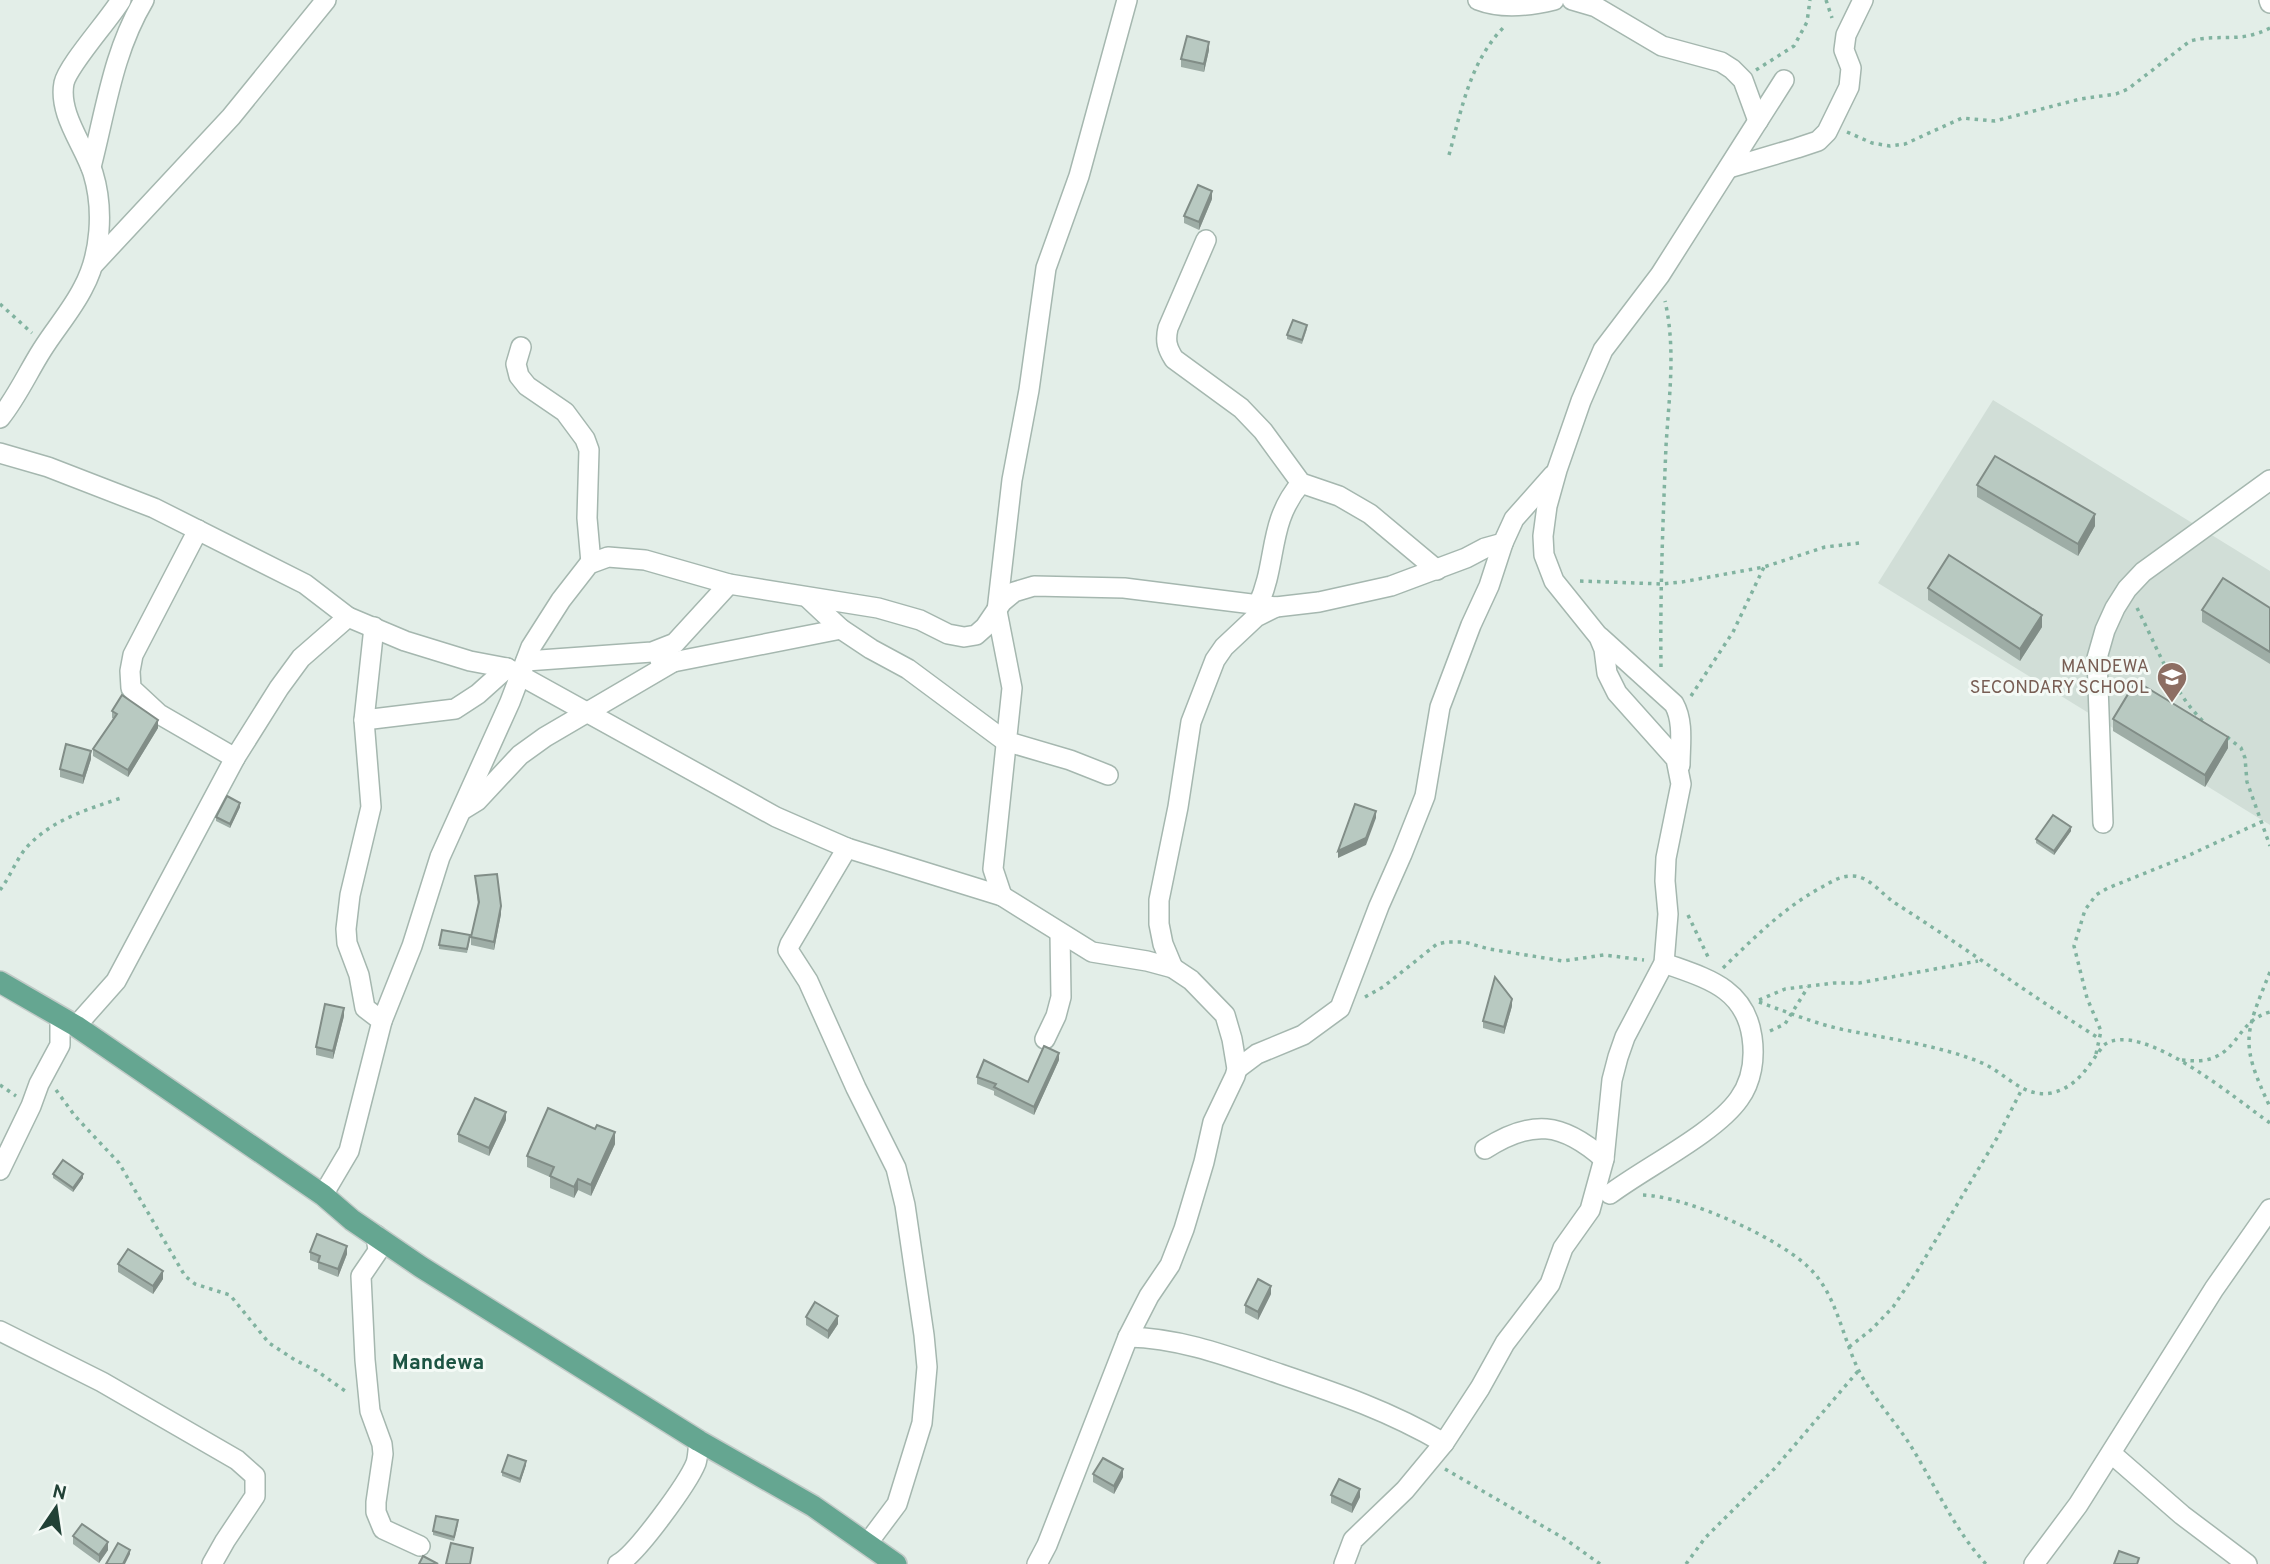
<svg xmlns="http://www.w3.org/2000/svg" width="2270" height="1564" font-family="Overpass,sans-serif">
<rect width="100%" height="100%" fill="#e3eee8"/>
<polygon fill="#d1ded7" points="1993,400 2270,571 2270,825 1878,583"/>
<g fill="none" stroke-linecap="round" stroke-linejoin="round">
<g stroke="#a5b7af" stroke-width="22">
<g id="minor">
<path d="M1478 0C1501 9 1530 6 1554 0"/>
<polyline points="1572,0 1596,7 1662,46 1721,62 1732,69 1743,80 1758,121"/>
<polyline points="2269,0 2270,3"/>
<path d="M91 167C106 109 113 52 144 0"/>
<polyline points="1729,168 1797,148 1818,141 1827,132 1849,87 1851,68 1844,50 1846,35 1863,0"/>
<path d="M1206 240 1168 328C1165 341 1167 348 1174 359L1241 408 1263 431 1301 483 1339 496 1370 514 1437 570"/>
<polyline points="94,264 231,117 326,0"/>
<polyline points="521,347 516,364 519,376 527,386 565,412 585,439 589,450 587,518 591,563"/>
<path d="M0 418C17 397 28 372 42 350 55 329 72 310 83 288 101 255 104 209 93 173 84 145 58 114 64 83 68 65 109 20 121 0"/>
<polyline points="0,453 48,467 154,508 305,584 348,617 405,641 470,661 507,668 776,817 847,848 1002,896 1092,952 1147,961 1173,968 1191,980 1225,1015 1232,1039 1237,1069 1235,1076 1213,1122 1204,1162 1184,1229 1170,1265 1149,1296 1128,1337 1047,1545 1037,1564"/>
<polyline points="198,530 133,655 130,671 131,688 159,714 235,758"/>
<polyline points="809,599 841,629 871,649 908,669 1005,741 1070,760 1108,775"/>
<path d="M1258 605C1278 562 1267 523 1301 483"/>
<path d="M1600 637 1674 704C1684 722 1680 745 1680 765"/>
<polyline points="660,660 673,662 841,629"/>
<polyline points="526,661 652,652 675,643 729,584"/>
<polyline points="364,720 455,709 478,694 507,668"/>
<polyline points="464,809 477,801 520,755 545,737 673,662"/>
<polyline points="2103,823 2097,658 2105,630 2115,608 2127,589 2143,572 2270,480"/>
<polyline points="847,848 790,944 788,950 808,981 856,1088 896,1168 905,1205 924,1335 927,1367 922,1423 897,1504 867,1544"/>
<polyline points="1002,896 993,869 1012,688 997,611 1012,480 1029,390 1046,268 1079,176 1127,0"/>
<polyline points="1173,968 1163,944 1159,924 1159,900 1178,807 1191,722 1215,660 1224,647 1256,617 1276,607"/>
<polyline points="382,1021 412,946 440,857 510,702 531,647 561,600 589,564 608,557 645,560 729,584 878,608 920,620 948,634 964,637 976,635 985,627 1002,602 1014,592 1034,586 1124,588 1276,607 1319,602 1391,586 1466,558 1485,548 1503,543 1514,519 1553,475"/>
<polyline points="76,1026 116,981 235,758 279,688 301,658 348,617"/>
<polyline points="1045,1039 1056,1016 1061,997 1060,933"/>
<polyline points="1237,1069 1257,1054 1303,1035 1340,1008 1379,906 1402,854 1425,796 1440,707 1471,625 1489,586 1503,543"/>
<path d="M1485 1149C1532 1119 1562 1122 1604 1159"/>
<polyline points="0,1170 31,1106 39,1084 60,1045 60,1018"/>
<path d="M1610 1194C1646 1167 1715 1133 1739 1099 1752 1081 1755 1058 1752 1037 1745 987 1705 978 1664 963"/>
<polyline points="323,1195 349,1151 382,1021 365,1008 359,975 347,943 346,929 350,895 371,807 364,720 374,627"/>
<polyline points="376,1235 378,1251 361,1276 365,1360 370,1411 382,1444 383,1454 376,1502 376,1512 383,1529 420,1546"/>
<polyline points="0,1331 102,1382 237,1460 255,1476 255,1496 225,1541 212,1564"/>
<path d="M1128 1337C1181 1338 1230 1357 1280 1374 1339 1394 1389 1411 1444 1443"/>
<polyline points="2112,1454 2182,1515 2247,1564"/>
<path d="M618 1564C636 1555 688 1483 696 1463 698 1457 698 1448 699 1441"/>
<polyline points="1344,1564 1353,1540 1405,1490 1444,1443 1480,1388 1505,1343 1550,1284 1563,1248 1590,1210 1604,1159 1612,1080 1618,1057 1625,1037 1664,963 1668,914 1665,881 1666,858 1681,784 1676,759 1617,693 1607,673 1604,649 1599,637 1554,581 1544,555 1543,536 1547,506 1557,470 1581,401 1603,350 1660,275 1784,80"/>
<polyline points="2034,1564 2078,1505 2214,1289 2270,1209"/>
</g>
</g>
<g stroke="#c1cac7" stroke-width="24">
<polyline id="major" points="0,982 76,1026 323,1195 352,1220 421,1267 699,1441 813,1506 896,1564"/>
</g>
<g stroke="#81b3a0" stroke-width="3.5" stroke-dasharray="3.5 5" stroke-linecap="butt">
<polyline points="1826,0 1832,18"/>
<polyline points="1756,70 1794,46 1807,22 1810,0"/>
<path d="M1847 132 1872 143 1890 146 1905 144 1962 118 1995 121 2080 99 2116 94 2128 89 2190 41C2220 33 2239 44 2270 28"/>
<path d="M1449 155C1462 108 1470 60 1506 25"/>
<polyline points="0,304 32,333"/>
<polyline points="1580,581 1662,584 1682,582 1764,567 1825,547 1859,543"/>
<path d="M2137 608C2157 646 2173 694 2206 724"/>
<path d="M1661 667C1660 593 1663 519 1666 446 1669 397 1676 349 1665 301"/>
<polyline points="1691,696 1733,632 1764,567"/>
<polyline points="2227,737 2241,748 2245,758 2247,782 2270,846"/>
<path d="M0 890C10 877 16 860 26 848 52 819 89 809 124 797"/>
<polyline points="1688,915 1709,959"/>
<path d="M1723 968C1754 938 1783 908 1822 887 1831 882 1840 876 1851 876 1869 875 1881 894 1895 903 1964 947 2030 995 2100 1039"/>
<path d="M2270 972C2244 1036 2240 1043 2270 1107"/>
<polyline points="1365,997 1383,987 1437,944 1447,942 1464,942 1489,949 1563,961 1604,955 1644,960"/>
<polyline points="1759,1000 1785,989 1834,983 1859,983 1978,961"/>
<path d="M1759 1002C1787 1012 1816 1024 1845 1030 1890 1039 1937 1045 1980 1062 2005 1072 2022 1098 2051 1093 2079 1087 2088 1065 2104 1045 2141 1018 2238 1101 2270 1123"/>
<polyline points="1770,1031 1785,1024 1808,987"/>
<polyline points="2096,1054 2101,1031 2087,998 2074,946 2085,910 2096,895 2108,888 2185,857 2261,822"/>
<path d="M2182 1060C2193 1061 2205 1062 2215 1057 2239 1047 2240 1020 2270 1012"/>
<polyline points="0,1085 16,1096"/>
<polyline points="56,1090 75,1116 119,1163 185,1276 195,1284 230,1295 269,1343 295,1360 317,1371 348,1393"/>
<path d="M1643 1195C1686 1196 1786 1240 1814 1273 1837 1299 1843 1338 1858 1369 1871 1395 1893 1419 1909 1443 1933 1481 1956 1533 1986 1564"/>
<polyline points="1849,1347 1872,1329 1893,1307 1916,1273 1997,1138 2022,1089"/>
<polyline points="1445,1469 1565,1539 1600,1564"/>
<polyline points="1686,1564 1705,1538 1775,1468 1859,1370"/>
</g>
<use href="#minor" stroke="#fff" stroke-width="19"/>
<use href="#major" stroke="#65a691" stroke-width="21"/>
</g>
<g fill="#9eada6">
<polygon points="1209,50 1204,72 1181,67 1181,59"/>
<polygon points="1212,199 1199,230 1184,223 1184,216"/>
<polygon points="1307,329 1302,344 1287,339 1287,335"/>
<polygon points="1977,485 2095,526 2078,556 1977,497"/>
<polygon points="1928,588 2042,627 2020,661 1928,600"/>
<polygon points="2270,608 2270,664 2202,622 2202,610"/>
<polygon points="112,711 158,728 128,777 93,756 93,749 114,719 112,718"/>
<polygon points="2113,719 2228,748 2205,787 2113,731"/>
<polygon points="91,759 83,784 60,777 60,769"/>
<polygon points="240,807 230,828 216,821 216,817"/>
<polygon points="2071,831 2054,855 2036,843 2036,839"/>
<polygon points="475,876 501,914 494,950 471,945 471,937 478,905"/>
<polygon points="470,939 467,953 439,949 439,945"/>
<polygon points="1512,1006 1504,1034 1483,1028 1483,1021"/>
<polygon points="344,1016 333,1059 316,1055 316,1047"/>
<polygon points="1059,1060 1034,1115 994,1095 994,1091 977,1084 977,1077 1028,1082"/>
<polygon points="506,1120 489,1156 458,1142 458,1134"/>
<polygon points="595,1129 615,1144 591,1196 578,1190 574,1198 550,1188 550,1177 527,1167 527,1156"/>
<polygon points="53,1174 83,1178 73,1192 53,1178"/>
<polygon points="310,1252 347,1254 338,1277 318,1269 318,1263 310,1260"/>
<polygon points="118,1264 163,1279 153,1294 118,1272"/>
<polygon points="1271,1294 1258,1320 1245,1313 1245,1305"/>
<polygon points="806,1317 838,1324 828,1339 806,1325"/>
<polygon points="526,1465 520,1483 502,1476 502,1472"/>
<polygon points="1093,1474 1123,1477 1114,1494 1093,1482"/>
<polygon points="1331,1495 1360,1497 1352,1513 1331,1503"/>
<polygon points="458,1524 454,1541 433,1535 433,1531"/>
<polygon points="73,1536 108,1550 99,1563 73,1544"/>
</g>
<g fill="#818d87">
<polygon points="1209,42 1209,50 1204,72 1204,64"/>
<polygon points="1212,191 1212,199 1199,230 1199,222"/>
<polygon points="2095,514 2095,526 2078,556 2078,544"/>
<polygon points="2042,615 2042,627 2020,661 2020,649"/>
<polygon points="158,720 158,728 128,777 128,770"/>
<polygon points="2228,737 2228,748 2205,787 2205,775"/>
<polygon points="91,751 91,759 83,784 83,776"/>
<polygon points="240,803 240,807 230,828 230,824"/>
<polygon points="1376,811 1376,818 1366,845 1338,858 1338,851"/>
<polygon points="2071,827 2071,831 2054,855 2054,851"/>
<polygon points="501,906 501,914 494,950 494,942"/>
<polygon points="1512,999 1512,1006 1504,1034 1504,1027"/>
<polygon points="344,1008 344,1016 333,1059 333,1051"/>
<polygon points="1059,1053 1059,1060 1034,1115 1034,1107"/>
<polygon points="506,1112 506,1120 489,1156 489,1148"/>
<polygon points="615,1132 615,1144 591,1196 591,1185"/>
<polygon points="83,1174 83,1178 73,1192 73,1188"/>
<polygon points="578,1179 578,1190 574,1198 574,1187"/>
<polygon points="347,1246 347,1254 338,1277 338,1269"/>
<polygon points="163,1271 163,1279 153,1294 153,1286"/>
<polygon points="1271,1286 1271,1294 1258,1320 1258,1312"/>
<polygon points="838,1316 838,1324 828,1339 828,1331"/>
<polygon points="526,1461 526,1465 520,1483 520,1479"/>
<polygon points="1123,1469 1123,1477 1114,1494 1114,1486"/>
<polygon points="1360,1489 1360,1497 1352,1513 1352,1505"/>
<polygon points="108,1542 108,1550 99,1563 99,1555"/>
<polygon points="130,1550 130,1554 125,1564 123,1564"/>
</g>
<g fill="#b8c9c1" stroke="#818d87" stroke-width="2">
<polygon points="1187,36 1209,42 1204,64 1181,59"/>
<polygon points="1198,185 1212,191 1199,222 1184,216"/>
<polygon points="1293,320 1307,325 1302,340 1287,335"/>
<polygon points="1995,456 2095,514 2078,544 1977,485"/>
<polygon points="1949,555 2042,615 2020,649 1928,588"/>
<polygon points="2223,578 2270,608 2270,652 2202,610"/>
<polygon points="2136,681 2228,737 2205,775 2113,719"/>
<polygon points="122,695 158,720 128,770 93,749 117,714 112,711"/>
<polygon points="66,744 91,751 83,776 60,769"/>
<polygon points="227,796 240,803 230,824 216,817"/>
<polygon points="1355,804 1376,811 1366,838 1338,851"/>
<polygon points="2053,815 2071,827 2054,851 2036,839"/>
<polygon points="497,874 501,906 494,942 471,937 479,902 475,876"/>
<polygon points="442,930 470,935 467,949 439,945"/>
<polygon points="1495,977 1512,999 1504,1027 1483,1021"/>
<polygon points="325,1004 344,1008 333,1051 316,1047"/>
<polygon points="1044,1046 1059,1053 1034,1107 994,1087 996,1084 977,1077 984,1060 1028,1082"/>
<polygon points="475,1098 506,1112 489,1148 458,1134"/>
<polygon points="548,1108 595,1129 597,1125 615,1132 591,1185 578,1179 574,1187 550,1176 554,1167 527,1156"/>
<polygon points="63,1160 83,1174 73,1188 53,1174"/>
<polygon points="317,1234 347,1246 338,1269 318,1262 320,1256 310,1252"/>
<polygon points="128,1249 163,1271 153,1286 118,1264"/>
<polygon points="1258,1279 1271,1286 1258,1312 1245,1305"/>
<polygon points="815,1302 838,1316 828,1331 806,1317"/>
<polygon points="508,1455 526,1461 520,1479 502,1472"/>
<polygon points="1103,1458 1123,1469 1114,1486 1093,1474"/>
<polygon points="1339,1479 1360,1489 1352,1505 1331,1495"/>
<polygon points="436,1516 458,1520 454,1537 433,1531"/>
<polygon points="82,1524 108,1542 99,1555 73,1536"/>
<polygon points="118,1543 130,1550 123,1564 106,1564"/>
<polygon points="451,1543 473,1548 470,1564 446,1564"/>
<polygon points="2119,1551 2139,1558 2137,1564 2114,1564"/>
<polygon points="423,1556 438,1564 419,1564"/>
</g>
<defs>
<g id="school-pin" transform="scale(1.575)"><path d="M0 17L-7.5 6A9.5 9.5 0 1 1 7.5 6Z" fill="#8d6e63" stroke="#f4faf6"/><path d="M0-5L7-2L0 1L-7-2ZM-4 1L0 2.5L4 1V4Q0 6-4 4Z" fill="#fff"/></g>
</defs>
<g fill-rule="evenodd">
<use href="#school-pin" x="2172" y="677"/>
</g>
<g text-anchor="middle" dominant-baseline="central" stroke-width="6" stroke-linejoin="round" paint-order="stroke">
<g font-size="18" fill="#785e54" stroke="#f4faf6" text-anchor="end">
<text x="2149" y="667">MANDEWA<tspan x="2149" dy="21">SECONDARY SCHOOL</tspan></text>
</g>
<g font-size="21" font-weight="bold" fill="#1c5443" stroke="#f4faf6">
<text x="438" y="1363">Mandewa</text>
</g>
</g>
<g transform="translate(56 1508) rotate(13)" stroke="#f4faf6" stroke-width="5" paint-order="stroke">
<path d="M0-5L12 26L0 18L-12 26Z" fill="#214136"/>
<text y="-10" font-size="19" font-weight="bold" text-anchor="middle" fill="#214136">N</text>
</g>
</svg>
